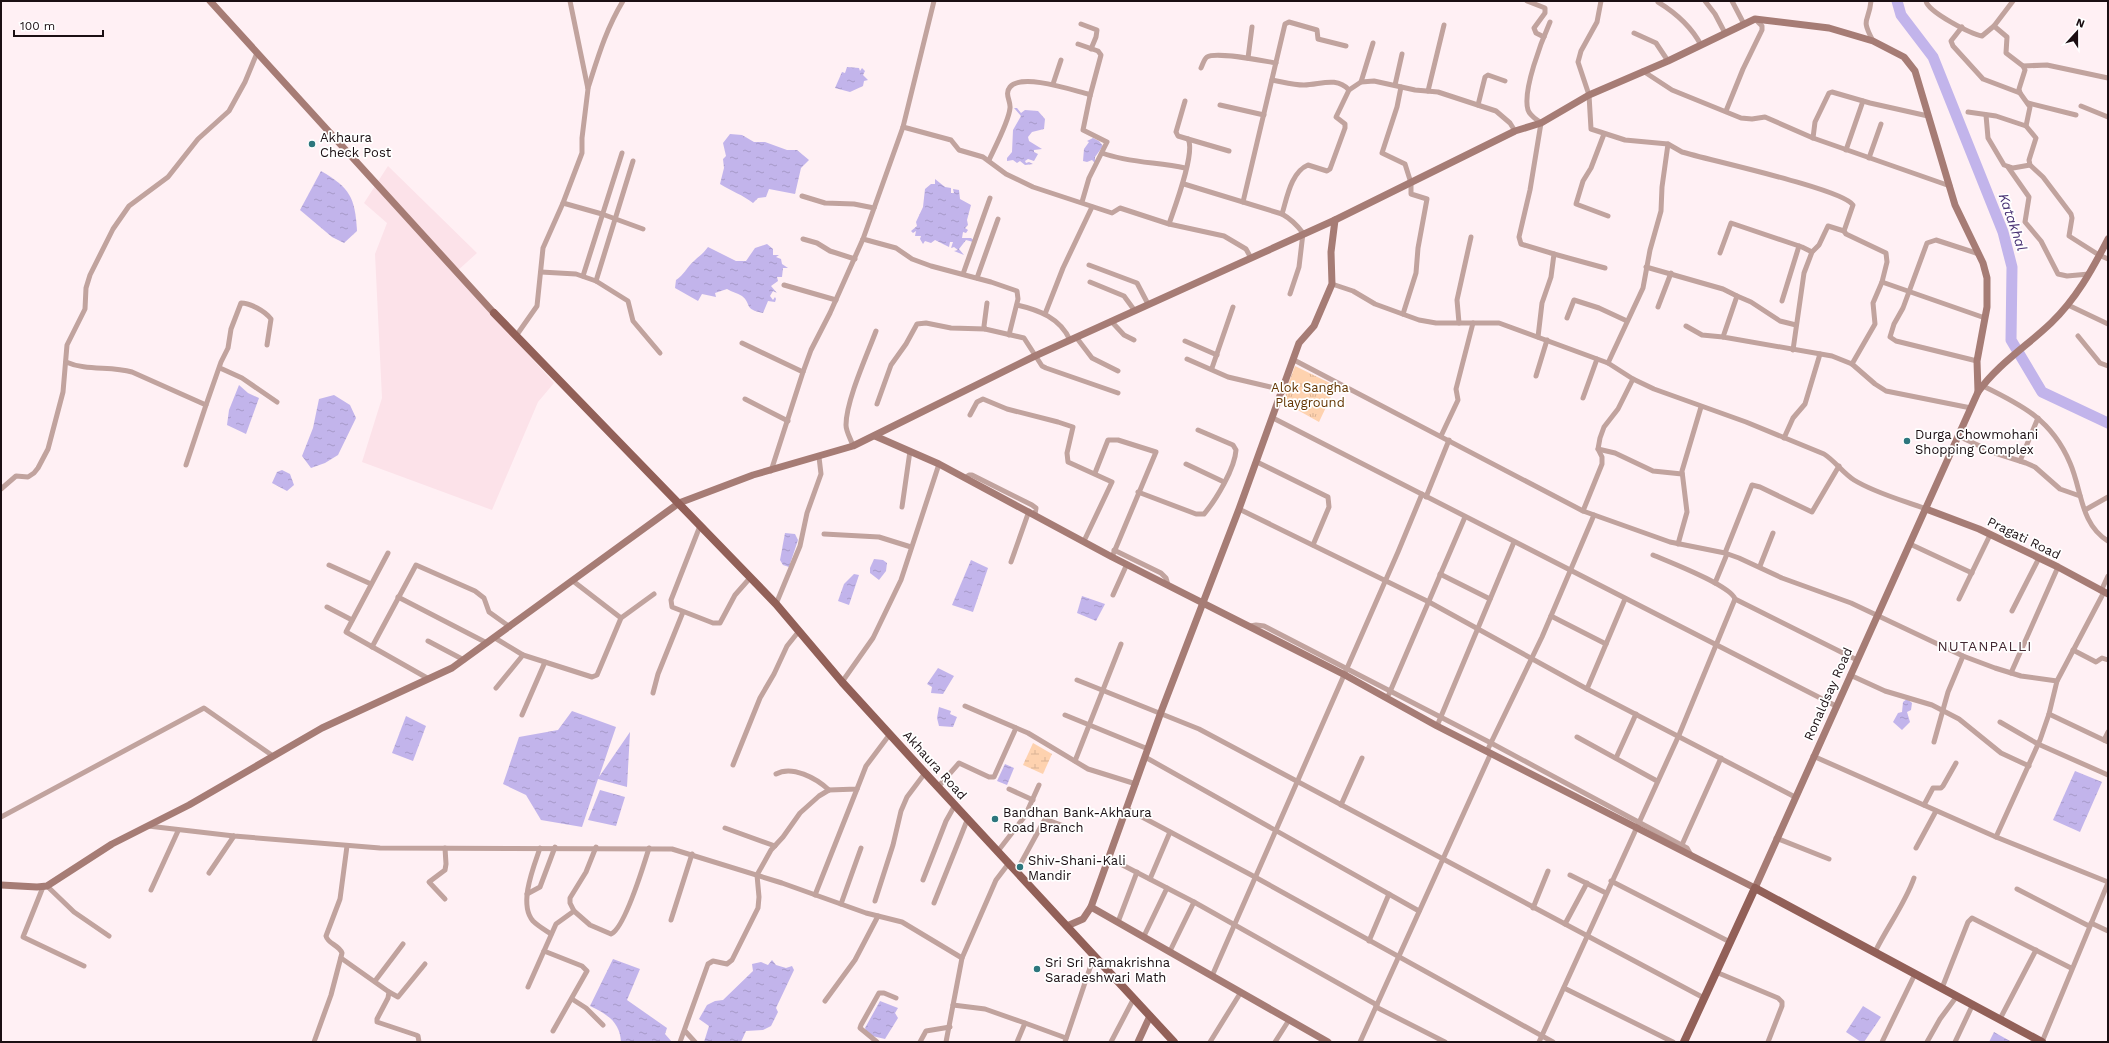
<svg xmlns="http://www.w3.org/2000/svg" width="2109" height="1043" font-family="'Work Sans',sans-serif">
<defs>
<pattern id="wetland-marsh" width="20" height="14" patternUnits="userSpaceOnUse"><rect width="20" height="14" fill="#fed2af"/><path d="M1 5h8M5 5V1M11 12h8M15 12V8" fill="none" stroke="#d9b396"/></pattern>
<pattern id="park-tufts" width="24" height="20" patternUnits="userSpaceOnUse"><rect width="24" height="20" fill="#fed2af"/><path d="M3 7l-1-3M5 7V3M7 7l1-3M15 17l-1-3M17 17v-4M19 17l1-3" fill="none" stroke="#d9b396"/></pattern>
<pattern id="water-ripples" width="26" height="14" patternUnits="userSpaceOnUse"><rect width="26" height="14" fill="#c2b4eb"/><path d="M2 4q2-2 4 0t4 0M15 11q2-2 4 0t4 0" fill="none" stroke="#a69ac9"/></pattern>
</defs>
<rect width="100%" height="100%" fill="#fff0f4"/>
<polygon fill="#fce2e9" points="388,166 477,253 455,273 554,383 538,402 492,510 362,462 382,398 375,254 387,223 364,203"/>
<polygon fill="url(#wetland-marsh)" points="1033,743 1052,754 1043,774 1023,765"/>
<polygon fill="url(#park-tufts)" points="1295,366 1336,386 1319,422 1285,403 1286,390"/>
<g fill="url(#water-ripples)">
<polygon points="847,67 859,68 860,71 862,68 865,71 863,75 868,80 864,81 863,86 850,92 835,88 842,72 845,73"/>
<polygon points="1014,108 1017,108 1021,113 1025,110 1038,111 1045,119 1044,129 1032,132 1028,137 1029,141 1042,149 1034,150 1034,152 1038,154 1034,161 1028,159 1025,161 1026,163 1029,162 1033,164 1025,165 1020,161 1017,163 1013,160 1007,161 1007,158 1012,152 1013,130 1021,116"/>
<path d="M730 134 742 135 754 142H765L787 150H797L809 160 801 168 795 194 769 189 766 197 758 198 753 203C743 195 731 191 720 184L724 168 723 159 726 156 723 143Z"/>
<polygon points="1093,138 1099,141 1103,146 1095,157 1095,163 1092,160 1087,162 1083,161 1084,149 1089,142 1087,141"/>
<path d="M321 171C350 188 355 197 357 231L344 243 332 237 300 210Z"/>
<polygon points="935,179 945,187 951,188 951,193 954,193 953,189 959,190 960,199 971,205 967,220 968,225 965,228 968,230 966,233 963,232 962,238 971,238 977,243 966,240 959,249 964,255 954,251 958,250 954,247 951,248 953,242 950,242 949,247 935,240 931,243 925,241 923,244 920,239 921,236 915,236 916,231 913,233 911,231 917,226 916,222 923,207 925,189 931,184 935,184"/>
<path d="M767 244 773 249V255H779L776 257 781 259 782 264 788 268H783L782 277H777L778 281 771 286 777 293 773 291 770 296 773 300 775 297 776 299 775 302 768 301 763 313C743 309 752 304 742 296 737 293 732 292 727 289L715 293 716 297 702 294 698 301 675 288 676 280C684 275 687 267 694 261 699 256 703 254 708 247L736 261H746L755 248Z"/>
<polygon points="239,385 248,393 259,398 246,434 227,425 229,410"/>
<polygon points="334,395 350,405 356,418 338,455 325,463 311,468 302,456 313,428 319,399"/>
<polygon points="282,470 290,474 294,485 287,491 272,483 277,472"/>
<polygon points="785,533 795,534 798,540 789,567 783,565 780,560"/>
<polygon points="874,559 883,560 887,563 886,571 879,580 870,573 870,568"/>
<polygon points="971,560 988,568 973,612 952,605"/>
<polygon points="854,574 859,575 849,605 838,601 844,584"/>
<polygon points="1082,596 1105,604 1096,621 1077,613"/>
<polygon points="938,668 954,676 943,694 931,693 932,687 927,684"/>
<polygon points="1907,699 1912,703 1911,710 1907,712 1910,722 1902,730 1893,722 1898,713 1902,712 1903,702"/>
<polygon points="939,707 951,711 950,714 957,717 953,727 939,726 937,718"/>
<polygon points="572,711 616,727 599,777 630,732 627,787 598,779 582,827 541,820 526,795 503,784 519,737 558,730"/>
<polygon points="406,716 426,726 413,761 392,753"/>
<polygon points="1005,764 1014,768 1007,785 997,781"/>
<polygon points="2075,771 2102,782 2080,832 2053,820"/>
<polygon points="600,790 625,797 616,826 588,820"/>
<path d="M613 959 640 969 627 1000 667 1028 665 1034 672 1042H621C620 1022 607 1014 590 1006Z"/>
<polygon points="772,960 776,965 786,968 792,966 794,970 776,1008 778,1012 771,1026 763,1030 746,1031 741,1042 704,1042 709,1026 699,1019 707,1005 715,1001 723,1000 753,971 752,964 761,962 768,965"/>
<polygon points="880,1001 898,1008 895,1013 898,1018 885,1039 868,1035 865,1028"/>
<polygon points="1863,1006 1881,1017 1864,1042 1861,1042 1846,1032"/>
<polygon points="1994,1032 2010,1041 2009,1042 1989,1042"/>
</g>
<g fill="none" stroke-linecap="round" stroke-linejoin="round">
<polyline stroke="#c2b4eb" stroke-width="11" points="1897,1 1901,15 1933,57 2003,232 2012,267 2011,340 2042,392 2108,423"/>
<g stroke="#c1a39e" stroke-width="5">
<polyline points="1527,1 1545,8 1545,13 1534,28 1536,33 1544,37"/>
<path d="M1601 1 1597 22 1581 51 1578 62 1589 95 1591 129 1625 140 1668 144 1682 152C1708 160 1843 189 1853 205L1844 231 1846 234 1886 253 1887 262 1882 282 1985 318"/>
<polyline points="1705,1 1715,14 1725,33"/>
<polyline points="1732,1 1744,24"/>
<path d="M1871 1C1869 23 1860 17 1873 41"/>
<path d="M1926 1C1928 12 1971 34 1982 36L1994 26 2013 1"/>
<path d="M1658 2C1676 13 1691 26 1701 45"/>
<polyline points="1081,24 1097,30 1096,37 1091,49"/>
<polyline points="1994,26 2007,37 2006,53 2023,66 2025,70 2019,89 2020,93 2030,107 2026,126 2036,138 2029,160 2030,165 2043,177 2071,214 2072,218 2069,236 2099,255 2108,259"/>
<polyline points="1962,27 1951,41 1953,46 1983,79 2020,93"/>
<polyline points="1634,33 1656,43 1668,61"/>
<polyline points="1078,44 1098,51 1101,55 1090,96"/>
<polyline points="1248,58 1252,27"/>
<polyline points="2023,66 2047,65 2108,78"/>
<path d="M1201 68C1203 64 1204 59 1207 57 1216 51 1263 61 1276 63"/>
<polyline points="1643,71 1672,90 1741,118 1752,119 1765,117 1813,138 1950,186"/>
<path d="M1272 80C1283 82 1294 85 1304 85 1320 85 1336 76 1349 90"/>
<polyline points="1361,82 1373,43"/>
<polyline points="1053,84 1061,60"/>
<polyline points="1395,85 1402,54"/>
<polyline points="1401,87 1397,107 1382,153 1405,164 1411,183 1411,194 1427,199 1418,248 1416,273 1403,314"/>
<path d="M588 88C598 57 606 29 623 1"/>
<polyline points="1428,91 1444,25"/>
<path d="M1185 101 1176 132 1178 136 1188 139C1196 152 1174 209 1169 224L1224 236 1246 249 1251 258"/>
<polyline points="2028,103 2076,115"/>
<polyline points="1220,105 1264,115"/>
<polyline points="1478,105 1485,77 1488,75 1505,81"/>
<polyline points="2081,106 2108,117"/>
<polyline points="1726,111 1743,69 1762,30 1762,26 1755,19"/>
<polyline points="1968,112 1996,116 2026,126"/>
<polyline points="1986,115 1988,138 2004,165 2013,168 2030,165"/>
<polyline points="903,127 951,140 959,150 983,157 1006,174 1033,187 1112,213 1120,208 1169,224"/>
<polyline points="1604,134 1591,168 1583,181 1576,204 1608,216"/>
<polyline points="1813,138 1815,122 1829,93 1832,92 1870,103 1928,116"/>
<polyline points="1188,139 1229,151"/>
<polyline points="1846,150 1863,101"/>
<path d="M1102 153C1129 163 1158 162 1185 168"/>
<polyline points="1869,158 1881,124"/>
<path d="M989 160C995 147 1009 121 1010 108 1011 101 1004 94 1010 87 1022 73 1072 90 1088 94L1090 96 1083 130 1107 142 1089 178 1082 202"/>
<polyline points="2008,167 2029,197 2025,222 2041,241 2058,274 2067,276 2089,274"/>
<path d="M1184 184 1282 214C1291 219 1297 225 1303 233L1299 267 1290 294"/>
<polyline points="802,196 825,203 854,204 874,208"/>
<polyline points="1243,202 1285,24 1289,22 1317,30 1318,39 1346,46"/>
<polyline points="563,203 602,214 643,229"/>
<path d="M1282 214C1287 198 1291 172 1308 165L1327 171 1330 169 1345 128V124L1336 117 1349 90 1361 82 1374 81 1415 90 1438 92 1496 111 1510 123 1515 131"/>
<polyline points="803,239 817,243 830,251 855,259"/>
<polyline points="863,239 896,248 912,259 931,266 991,282 1017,291 1018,299 1009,335"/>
<polyline points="1720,253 1731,223 1802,247 1812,252"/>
<polyline points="1554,254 1605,268"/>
<polyline points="1089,265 1137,283 1148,304"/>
<polyline points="1646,267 1723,289 1737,296 1723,337 1832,356 1852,364 1875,384 1886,391 1971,408"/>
<polyline points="541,272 576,274 596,281 628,301 633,321 660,353"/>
<polyline points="963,274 990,198"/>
<polyline points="583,276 622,153"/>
<polyline points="977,278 998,219"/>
<polyline points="596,281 633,161"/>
<polyline points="1090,282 1124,296 1135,311"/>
<path d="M1332 284 1353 291 1375 304 1419 320 1436 323H1499L1608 363 1633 379 1654 389 1746 422 1824 454C1835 461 1843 473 1854 480 1875 493 1902 500 1926 509"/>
<polyline points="784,285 836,300"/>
<polyline points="1737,296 1751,302 1780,321 1796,325"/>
<polyline points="1782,301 1799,246"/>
<polyline points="987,303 984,326 985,329 1024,338 1042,366 1046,368 1118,393"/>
<path d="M1017 305C1039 310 1060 318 1070 340"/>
<polyline points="2068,305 2108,324"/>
<polyline points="1658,307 1671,273"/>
<polyline points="1045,314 1063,268 1092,207"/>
<polyline points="1567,318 1574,300 1599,308 1627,321"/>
<polyline points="1111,321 1124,335 1134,340"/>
<polyline points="1459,323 1457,300 1471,237"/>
<polyline points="1686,326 1702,335 1723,337"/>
<polyline points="516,336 537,306 543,248 563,203 582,153 582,138 588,89 570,1"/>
<polyline points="2078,336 2100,363 2108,366"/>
<polyline points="1076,337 1092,358 1118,371"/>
<path d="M1538 337 1542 303 1551 277 1554 254 1521 244 1519 237 1530 190 1541 123C1536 119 1530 116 1528 110 1522 91 1542 40 1550 22"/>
<polyline points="1185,341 1217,355"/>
<polyline points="742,343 803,372 771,471"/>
<polyline points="1793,350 1804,273 1812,252 1819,245 1828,226 1844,231"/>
<polyline points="1187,359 1228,377 1283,390"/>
<polyline points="1294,360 1583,511 1670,542 1725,553 1739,558 1782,578 1851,603 1963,656 1995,668 2021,676 2057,681"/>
<polyline points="1977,361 1896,341 1890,337 1894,324 1903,308 1927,243 1936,240 1979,254"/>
<path d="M66 362C86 371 110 366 132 372L206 405 186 465"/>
<polyline points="1608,363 1643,288 1650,250 1661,211 1662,187 1668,144"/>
<polyline points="1852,364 1875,324 1873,303 1882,282"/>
<polyline points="220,368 242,378 277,402"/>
<polyline points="1212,368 1233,307"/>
<polyline points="803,372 811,350 830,313 863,239 903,127 934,1"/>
<polyline points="1536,376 1547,340"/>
<path d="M1983 386C2022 405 2052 420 2070 463 2082 490 2080 524 2108 541"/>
<polyline points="1583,398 1597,359"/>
<polyline points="745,399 788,421"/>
<polyline points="877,404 891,365 906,344 917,324 926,323 951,328 985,329"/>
<path d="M206 405 221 362 228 348 231 329 241 303C250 303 265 311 271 319L267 345"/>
<polyline points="970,415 977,402 983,399 1007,409 1058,422 1073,427 1067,453 1068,462 1112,482 1084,541"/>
<polyline points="1273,418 1836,706"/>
<polyline points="1441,436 1458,400 1456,389 1473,323"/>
<polyline points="1958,436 1995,453 2026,463 2035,467 2060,489 2080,496"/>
<polyline points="1784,438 1793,418 1805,404 1820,354"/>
<path d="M853 446C851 439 846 432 846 425 846 401 867 355 876 331"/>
<polyline points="1598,449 1615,453 1653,471 1682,474"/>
<polyline points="2020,461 2038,418"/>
<polyline points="1257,462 1328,497 1329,507 1313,545"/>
<polyline points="1186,464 1224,482"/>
<polyline points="1095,473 1108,440 1118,440 1156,452 1112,557"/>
<polyline points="966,477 969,475 972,475 1032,505 1036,508 1035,514"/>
<polyline points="1,489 16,476 28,477 34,473 38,468 48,449 63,392 67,345 85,309 86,288 90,275 113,229 129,206 168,177 198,139 229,111 245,82 257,53"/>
<path d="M1138 492 1196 514H1204C1216 500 1235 468 1236 450L1233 445 1198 430"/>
<polyline points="1426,497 1449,440"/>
<polyline points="902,507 910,451"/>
<polyline points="1239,509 1429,602 1587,689 1795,797"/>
<polyline points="2085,510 2108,497"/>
<polyline points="1583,511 1602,464 1602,457 1598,449 1600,438 1604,427 1618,409 1633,379"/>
<polyline points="700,526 671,600 672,607 713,623 720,623 735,595 750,578"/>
<polyline points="824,534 879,537 911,547"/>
<polyline points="1678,544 1687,512 1682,471 1701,407"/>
<polyline points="1910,544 1972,573"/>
<polyline points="1114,550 1161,573 1166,578 1168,585"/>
<polyline points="388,553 346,632 429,679"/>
<polyline points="1725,553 1752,485 1760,487 1812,512 1839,466"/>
<polyline points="1011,562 1029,511"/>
<polyline points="329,565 371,584"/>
<polyline points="1760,566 1773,533"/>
<polyline points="1440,574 1490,599"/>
<polyline points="573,581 621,618"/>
<polyline points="1715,583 1727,554"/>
<polyline points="2101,591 2108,576"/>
<polyline points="1113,595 1127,564"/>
<polyline points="398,597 487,643"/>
<polyline points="1735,599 1857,660"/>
<polyline points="1959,599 1990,535"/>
<polyline points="776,604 800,546 807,513 821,474 819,457"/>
<polyline points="327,607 352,620"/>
<polyline points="2012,611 2039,558"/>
<polyline points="1551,616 1606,644"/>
<polyline points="1250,626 1256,625 1264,626 1491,743 1687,848 1691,855"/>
<polyline points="495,638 523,655 592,677 597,675 621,618 654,594"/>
<polyline points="428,641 464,660"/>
<polyline points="372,647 416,565 475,591 484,598 489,612 510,627"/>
<polyline points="2073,650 2096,662 2102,658 2108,660"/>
<polyline points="2011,673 2058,567"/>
<polyline points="1850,675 1885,691 1932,705 1959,719 2001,753 2029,766"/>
<polyline points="1077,680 1199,729 1704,998"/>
<polyline points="842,682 873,638 901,580 939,464"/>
<polyline points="496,688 523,655"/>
<polyline points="1587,689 1625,599"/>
<polyline points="653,693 658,674 683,612"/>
<polyline points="1389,694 1465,517"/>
<polyline points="965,706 1028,733 1088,769 1136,784"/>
<polyline points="2049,714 2108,742"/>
<polyline points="522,715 545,662"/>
<polyline points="1065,715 1148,749"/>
<polyline points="2000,722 2038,744 2108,775"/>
<polyline points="1437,726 1514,542"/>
<polyline points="1577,737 1657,781"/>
<polyline points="2104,740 2108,732"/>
<polyline points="1934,742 1948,692 1963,656"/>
<polyline points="1487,751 1542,637 1594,515"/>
<polyline points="1813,756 1996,837 2108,882"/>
<polyline points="1145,757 1419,911"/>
<polyline points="1616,758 1636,714"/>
<polyline points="1075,761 1121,644"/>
<polyline points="733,765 760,698 774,674 787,646 799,631"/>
<path d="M776 774C792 765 816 778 829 790"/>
<polyline points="938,787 959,763 989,777 994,777 1016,728"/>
<polyline points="1009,789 1033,800"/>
<polyline points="1341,805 1362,758"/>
<polyline points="1924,805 1933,788 1941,788 1943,786 1956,763"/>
<polyline points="1127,809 1255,877 1553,1042"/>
<polyline points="1,817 204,708 273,756"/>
<polyline points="148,826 234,836 380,848 672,849 782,883 866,913 902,922 962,958"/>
<polyline points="725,828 775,846"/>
<polyline points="1996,837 2040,740 2049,714 2057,681 2104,592"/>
<polyline points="1776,838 1829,859"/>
<path d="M596 847 586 872 570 898V903L574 911 590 925 611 934C625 928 644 864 649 848"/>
<polyline points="1681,847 1721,758"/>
<path d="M540 848C534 866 518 904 533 921 538 926 545 930 551 934"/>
<polyline points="1916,848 1936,811"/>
<polyline points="998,851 1025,816 1039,785"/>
<polyline points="1109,858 1194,902 1377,1005"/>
<polyline points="1016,872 1045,819 1072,829"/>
<polyline points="209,873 234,836"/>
<polyline points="1570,875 1606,893"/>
<polyline points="1150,879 1170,832"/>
<polyline points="923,880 946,821 955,805"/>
<polyline points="1611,881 1730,942"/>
<polyline points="47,886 74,912 109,936"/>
<polyline points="43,887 23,937 84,966"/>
<polyline points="2017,889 2089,926"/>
<polyline points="151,890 178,831"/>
<polyline points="527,894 540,887 555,847"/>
<polyline points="815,895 857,789"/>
<polyline points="445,899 429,882 445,870 446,864 445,848"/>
<polyline points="875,901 893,845 901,811 907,797 925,773"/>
<polyline points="934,903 968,818"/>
<polyline points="841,904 861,848"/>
<polyline points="1533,908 1548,871"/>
<polyline points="671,920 692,854"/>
<polyline points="1118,922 1137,872"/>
<polyline points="2091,923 2108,931"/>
<polyline points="1565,924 1587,883"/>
<polyline points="1144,936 1167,888"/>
<polyline points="1369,941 1389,894"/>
<polyline points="544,951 582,966 587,971 553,1031"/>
<polyline points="1170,951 1194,902"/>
<path d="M1875 952C1887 927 1905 904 1914 878"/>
<polyline points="341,958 389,992 388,998 377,1019 377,1022 416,1035 418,1036 419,1042"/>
<polyline points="1716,972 1778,998 1782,1002 1782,1006 1768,1042"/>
<polyline points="1212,976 1398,552 1422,494"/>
<polyline points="375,981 403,944"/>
<polyline points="528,987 556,924 574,911"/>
<polyline points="1564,988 1673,1042"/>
<polyline points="1942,988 1968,922 1972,918 2071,968"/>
<polyline points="389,992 398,997 425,964"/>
<polyline points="572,999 586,1008 603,1025"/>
<polyline points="825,1001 855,960 878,916"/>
<polyline points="953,1005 985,1009 1025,1023"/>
<polyline points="1376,1007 1445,1042"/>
<polyline points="2000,1019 2036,950"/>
<polyline points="685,1031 695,1042"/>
<path d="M314 1042 331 995 342 953C339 945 328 944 326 936L340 899 347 846"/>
<polyline points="680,1042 708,964 713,961 727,964 732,960 758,908 759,897 757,875 771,850 783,837 800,813 819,796 829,790 857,789 866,766 890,734"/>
<polyline points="877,1042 860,1028 861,1025 879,993 884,993 896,998"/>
<polyline points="920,1042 926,1031 950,1027"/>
<polyline points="946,1042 962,958 996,880 1009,863"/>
<polyline points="1017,1042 1025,1023 1066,1038"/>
<polyline points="1065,1042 1094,956"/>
<polyline points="1111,1042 1134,998"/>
<polyline points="1210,1042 1241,992"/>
<polyline points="1275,1042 1289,1020"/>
<polyline points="1360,1042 1491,753"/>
<path d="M1539 1042 1679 735 1735 599C1730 585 1669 562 1653 555"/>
<polyline points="1882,1042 1915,974"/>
<polyline points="1927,1042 1940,1019 1957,996"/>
<polyline points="1955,1042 1973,1004"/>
<polyline points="2042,1042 2108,883"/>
</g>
<g stroke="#a67c75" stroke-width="7">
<polyline points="210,1 494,313"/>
<path d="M875 436 939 464 1112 557 1345 675 1437 726 1755 888 1978 392C1998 364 2027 346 2051 323 2076 299 2092 270 2108 239"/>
<polyline points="1926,509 1979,529 2058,567 2108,594"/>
<polyline points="1,885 37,887 47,886 112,844 189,805 322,728 452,668 679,503 753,475 853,446 1035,356 1335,220 1515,131 1541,123 1589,95 1668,61 1755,19 1829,28 1873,41 1904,57 1915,71 1955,205 1983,263 1987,278 1987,307 1977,361 1978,392"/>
<polyline points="1091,907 1328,1042"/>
<polyline points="1067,926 1083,919 1091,907 1161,712 1239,509 1299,343 1314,326 1332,284 1331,252 1335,220"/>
<polyline points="1138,1042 1150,1016"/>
</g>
<g stroke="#926058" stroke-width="8">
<polyline points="494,313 776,604 842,682 925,773 1174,1042"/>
<polyline points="1684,1042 1755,888 2042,1042"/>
</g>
</g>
<g fill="#2d767d" stroke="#fff" stroke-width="1.5">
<circle cx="312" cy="144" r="4"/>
<circle cx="1907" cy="441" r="4"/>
<circle cx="995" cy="819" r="4"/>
<circle cx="1020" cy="867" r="4"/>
<circle cx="1037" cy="969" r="4"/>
</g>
<g text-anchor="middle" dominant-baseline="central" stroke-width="3.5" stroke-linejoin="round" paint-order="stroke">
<g font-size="13" fill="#1b0f13" stroke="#fff" text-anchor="start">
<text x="320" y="137">Akhaura<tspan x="320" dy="15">Check Post</tspan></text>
<text x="1915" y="434">Durga Chowmohani<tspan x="1915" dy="15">Shopping Complex</tspan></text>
<text x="1003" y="812">Bandhan Bank-Akhaura<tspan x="1003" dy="15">Road Branch</tspan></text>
<text x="1028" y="860">Shiv-Shani-Kali<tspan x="1028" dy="15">Mandir</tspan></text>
<text x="1045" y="962">Sri Sri Ramakrishna<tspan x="1045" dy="15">Saradeshwari Math</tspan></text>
</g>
<g font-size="13" fill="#643603" stroke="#fff">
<text x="1310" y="387">Alok Sangha<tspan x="1310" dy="15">Playground</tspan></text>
</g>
<g font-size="13" fill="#1b0f13" stroke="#fff">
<text transform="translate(2024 538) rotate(26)">Pragati Road</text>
<text transform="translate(1828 694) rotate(-66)">Ronaldsay Road</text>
<text transform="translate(935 765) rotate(48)">Akhaura Road</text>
</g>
<g font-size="14" font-style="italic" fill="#483173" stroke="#fff">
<text transform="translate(2013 222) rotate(71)">Katakhal</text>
</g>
<g font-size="14" letter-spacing="1" fill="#422730" stroke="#fff">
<text x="1985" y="646">NUTANPALLI</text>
</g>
</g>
<rect width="2109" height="1043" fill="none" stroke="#1b0f13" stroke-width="4"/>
<g transform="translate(2077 32) rotate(21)" stroke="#ffffff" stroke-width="3" paint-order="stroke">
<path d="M0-3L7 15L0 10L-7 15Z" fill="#1b0f13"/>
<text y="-6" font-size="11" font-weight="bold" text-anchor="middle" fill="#1b0f13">N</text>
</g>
<path d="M14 30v6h89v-6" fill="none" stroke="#1b0f13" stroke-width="2"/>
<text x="20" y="30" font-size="12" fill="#1b0f13" stroke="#ffffff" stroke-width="3" paint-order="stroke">100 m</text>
</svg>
